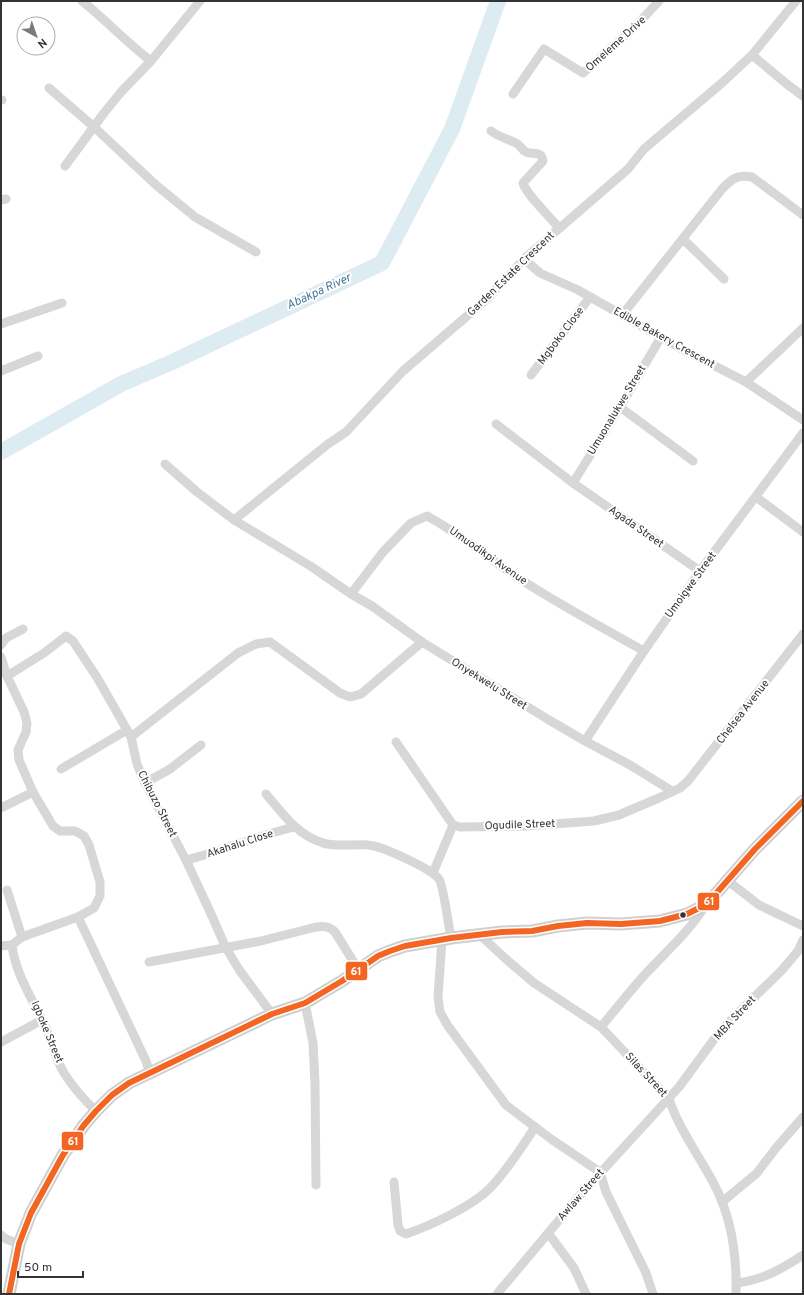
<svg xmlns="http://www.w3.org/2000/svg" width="804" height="1295" font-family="Overpass,sans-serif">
<rect width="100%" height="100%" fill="#fff"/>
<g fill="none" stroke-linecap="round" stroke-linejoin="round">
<polyline stroke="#ddebf3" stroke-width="16" points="1,452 121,384 170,363 382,263 452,129 498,1"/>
<g stroke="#d7d7d7" stroke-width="9">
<polyline points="752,55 788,85 803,96"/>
<polyline points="151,61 200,1"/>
<polyline points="49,88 94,127 156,185 195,217 256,252"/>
<polyline points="513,94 544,49 583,73 634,28 659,1"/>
<polyline points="1,100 2,100"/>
<path d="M491 131C499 137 508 139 516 143 520 145 522 150 526 152 532 155 542 150 543 161L523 183C526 194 551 218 559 228"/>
<path d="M65 166 104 113 121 92 151 61C127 43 106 20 82 1"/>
<polyline points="1,200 6,199"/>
<polyline points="683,239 724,279"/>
<polyline points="524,259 540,273 578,290 682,349 746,382 803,420"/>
<path d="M623 314 722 189C732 179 737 174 752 177L803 215"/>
<polyline points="1,324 62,303"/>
<polyline points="1,371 38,356"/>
<polyline points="531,375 590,297"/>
<polyline points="746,382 803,328"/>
<polyline points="620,407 693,461"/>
<polyline points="496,424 573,483 700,571"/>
<polyline points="165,464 197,492 234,520 312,567 351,594 372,606 422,642 549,720 585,741 630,765 672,791"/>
<polyline points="573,483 620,407 661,337"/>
<polyline points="756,497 803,532"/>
<polyline points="234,520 328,444 346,432 403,371 488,298 524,259 628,169 644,149 723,82 752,55 796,1"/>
<path d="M351 594 383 552 411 523 427 516C461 534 490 560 523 581 562 606 603 628 644 651"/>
<polyline points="1,645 6,638 23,629"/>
<polyline points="1,657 7,676 24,712 27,723 26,732 18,750 19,760 33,792 53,826 60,831 75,831 84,836 89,845 100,882 100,896 94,908 78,917 22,937 12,945"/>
<polyline points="7,676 44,653 66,636 73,641 98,679 131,737 137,764 144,781 186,860 211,914 226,948 240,971 272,1014"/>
<polyline points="131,737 238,653 256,644 270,642 340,693 350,697 361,694 422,642"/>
<polyline points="585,741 644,651 700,571 803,433"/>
<polyline points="396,742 453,825 460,827 528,826 594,821 619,815 661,797 680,788 688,781 803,634"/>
<polyline points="61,769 127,730"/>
<polyline points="145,783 170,769 201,745"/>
<path d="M266 794C283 814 297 835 323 843 333 847 356 844 368 845 382 846 430 868 439 879 443 884 449 928 451 938"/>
<polyline points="1,808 33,792"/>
<path d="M186 860C222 851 257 836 294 827"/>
<polyline points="433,873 453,825"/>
<polyline points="728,881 759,905 803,926"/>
<polyline points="7,890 22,937"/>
<polyline points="78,917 146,1061 150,1073"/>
<path d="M480 935 507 960 534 983 601 1027 669 1099C679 1129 698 1154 713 1182 731 1215 737 1256 736 1294"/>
<polyline points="442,940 438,997 440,1012 448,1026 506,1105 551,1139 600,1172 606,1192 646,1273 653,1294"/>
<path d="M12 945C15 974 34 1001 46 1028 52 1042 56 1060 64 1073 73 1087 84 1100 96 1111"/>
<polyline points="1,946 12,945"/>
<path d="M149 962 261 941 316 927C324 926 329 926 335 932L358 969"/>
<polyline points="305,1003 313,1043 315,1083 316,1185"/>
<path d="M601 1027C614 1011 627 995 640 980 663 954 687 935 705 906"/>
<polyline points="1,1042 42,1020"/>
<path d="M394 1182 398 1225 400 1231 406 1234C430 1226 475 1205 492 1186 508 1169 522 1147 535 1127"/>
<polyline points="722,1202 757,1173 776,1148 803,1117"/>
<polyline points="548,1233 574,1268 586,1294"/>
<polyline points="1,1235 6,1239 19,1244"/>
<path d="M737 1283C762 1280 782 1269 803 1255"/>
<polyline points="497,1294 581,1194 679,1087 715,1038 726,1025 782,970 798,951 803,940"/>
</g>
<polyline stroke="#d0d0d0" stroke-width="13" points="9,1294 19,1244 31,1213 63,1155 84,1125 96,1111 112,1095 129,1083 272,1014 305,1003 342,981 378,956 390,951 405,946 451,938 502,932 532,931 558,926 587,923 621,924 660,921 687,914 705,905 713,897 755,849 803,801"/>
<g stroke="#fff" stroke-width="9">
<polyline id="bus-1" points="9,1294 19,1244 31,1213 63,1155 84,1125 96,1111 112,1095 129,1083 272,1014 305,1003 342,981 378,956 390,951 405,946 451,938 502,932 532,931 558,926 587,923 621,924 660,921 687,914 705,905 713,897 755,849 803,801"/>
</g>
<use href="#bus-1" stroke="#f26522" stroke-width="6"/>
</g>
<circle fill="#333" stroke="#fff" stroke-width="1.5" cx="683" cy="915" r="3.5"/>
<g text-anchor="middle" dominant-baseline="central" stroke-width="4" stroke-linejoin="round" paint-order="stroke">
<g font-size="11" fill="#333" stroke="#fff">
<text transform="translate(616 44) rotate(-42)">Omeleme Drive</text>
<text transform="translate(511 274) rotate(-44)">Garden Estate Crescent</text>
<text transform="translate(561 336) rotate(-53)">Mgboko Close</text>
<text transform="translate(664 338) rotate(29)">Edible Bakery Crescent</text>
<text transform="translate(617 410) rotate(-59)">Umuonalukwe Street</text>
<text transform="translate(636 527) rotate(35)">Agada Street</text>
<text transform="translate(488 556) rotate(35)">Umuodikpi Avenue</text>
<text transform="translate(691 585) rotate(-54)">Umoigwe Street</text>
<text transform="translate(489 684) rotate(32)">Onyekwelu Street</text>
<text transform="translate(743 712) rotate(-52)">Chelsea Avenue</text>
<text transform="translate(157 804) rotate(63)">Chibuzo Street</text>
<text transform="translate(520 825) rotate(-2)">Ogudile Street</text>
<text transform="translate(240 844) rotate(-18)">Akahalu Close</text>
<text transform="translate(735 1018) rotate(-47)">MBA Street</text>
<text transform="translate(47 1032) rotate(67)">Igboke Street</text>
<text transform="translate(646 1075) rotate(47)">Silas Street</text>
<text transform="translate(581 1195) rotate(-49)">Awlaw Street</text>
</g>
<g font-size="12" font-style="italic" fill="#3f7597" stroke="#fff">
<text transform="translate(319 292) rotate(-25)">Abakpa River</text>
</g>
</g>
<g stroke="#fff" stroke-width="1.5">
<rect x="697" y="892" width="23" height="19" rx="4" fill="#f26522"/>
<rect x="345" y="961" width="23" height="20" rx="4" fill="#f26522"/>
<rect x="61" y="1131" width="23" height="20" rx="4" fill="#f26522"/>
</g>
<g font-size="11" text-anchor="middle" font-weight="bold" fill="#fff">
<text x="709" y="905">61</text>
<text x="356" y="975">61</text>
<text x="73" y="1145">61</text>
</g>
<rect width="804" height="1295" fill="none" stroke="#333333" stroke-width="4"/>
<g transform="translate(36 36) rotate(140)"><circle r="19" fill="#ffffff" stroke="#adadad"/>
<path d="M0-3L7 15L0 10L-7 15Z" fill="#7a7a7a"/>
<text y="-6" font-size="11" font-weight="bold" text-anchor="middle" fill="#333333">N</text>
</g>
<path d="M18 1271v6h65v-6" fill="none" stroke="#333333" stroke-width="2"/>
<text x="24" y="1271" font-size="12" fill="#333333" stroke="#ffffff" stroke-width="3" paint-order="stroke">50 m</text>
</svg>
